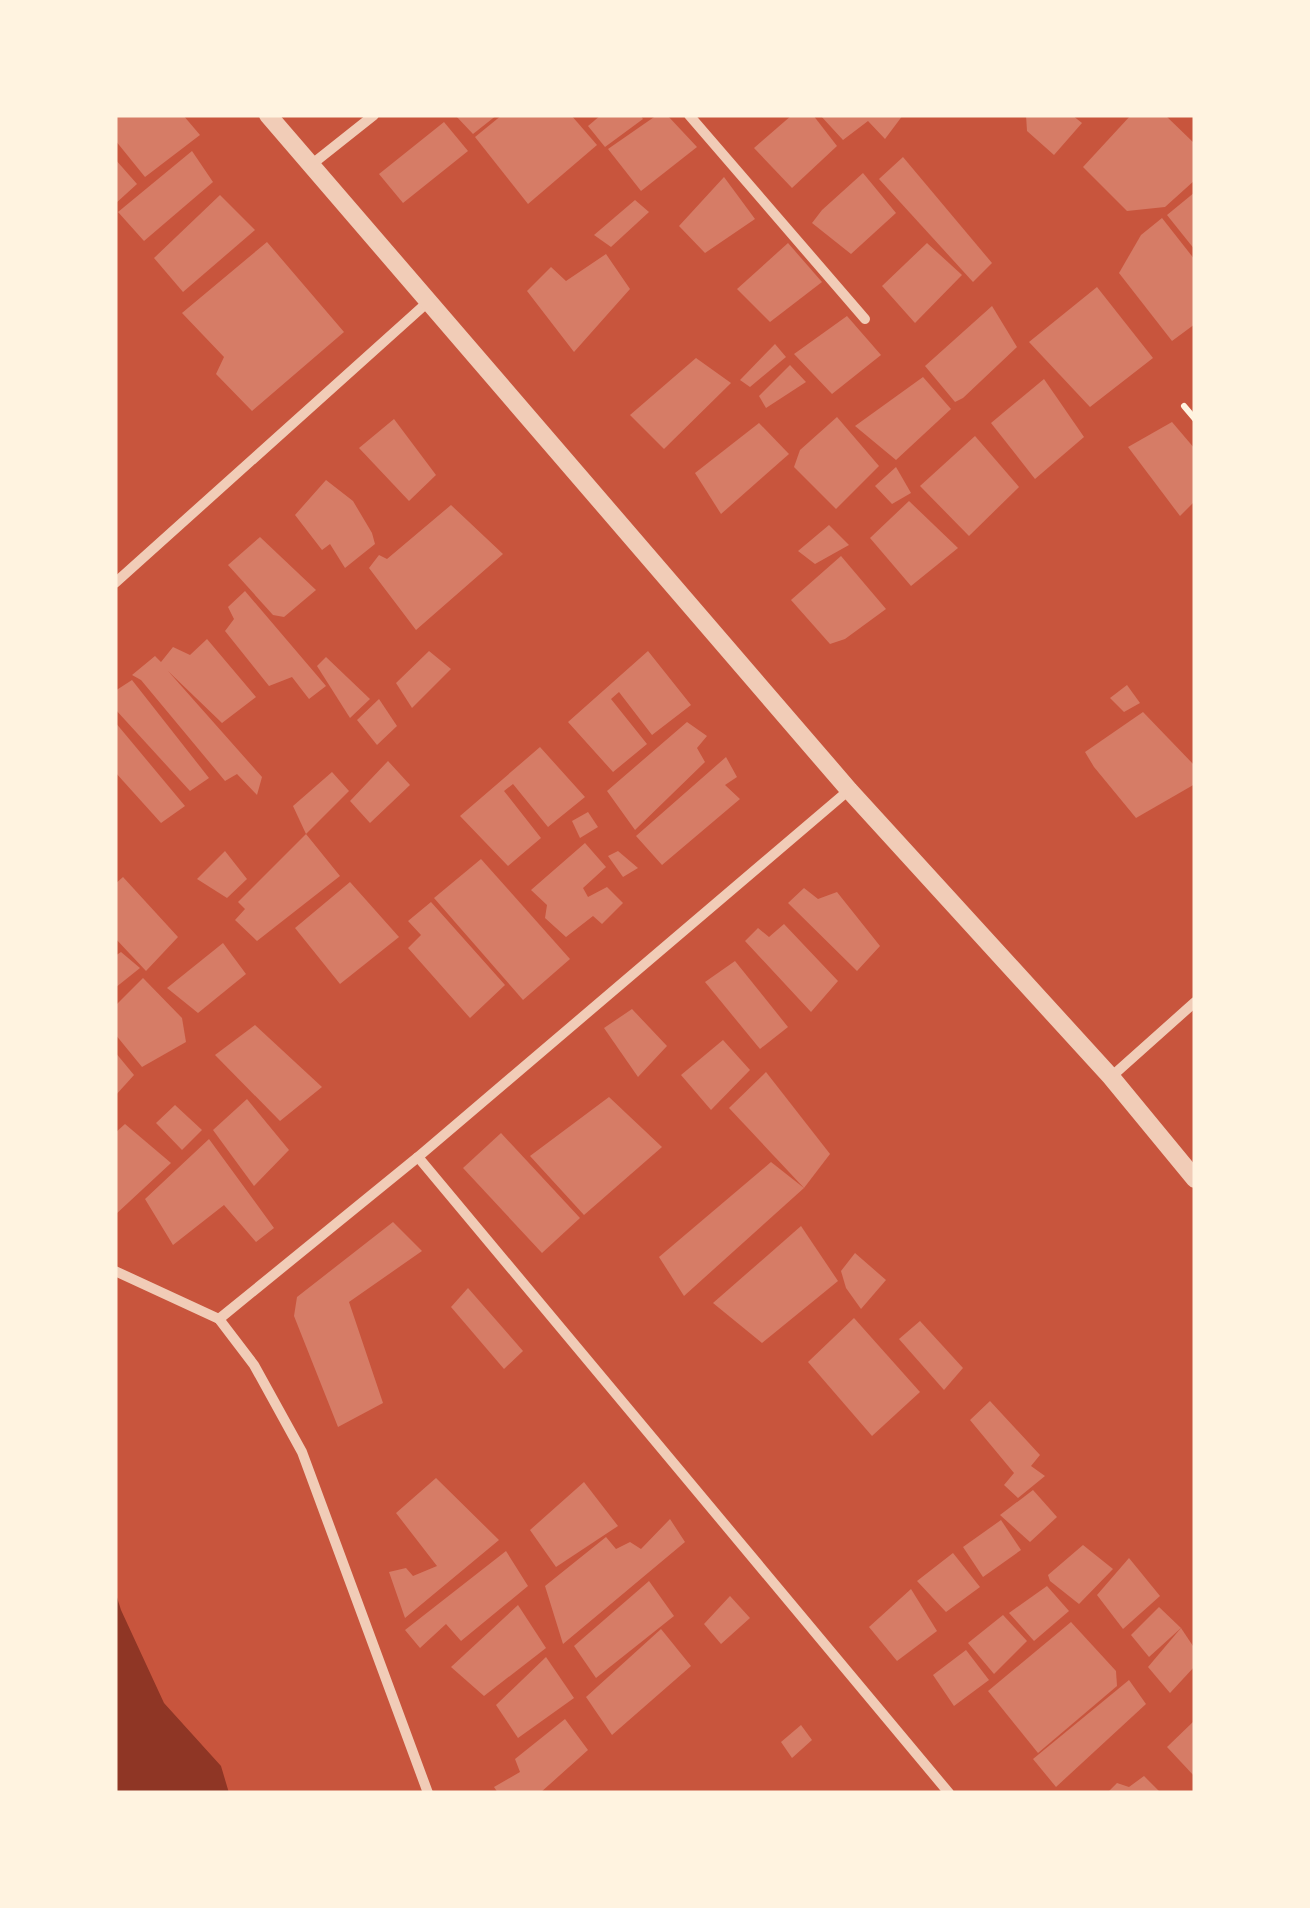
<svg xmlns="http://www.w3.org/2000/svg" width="1310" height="1908" font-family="Poppins,sans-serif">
<rect width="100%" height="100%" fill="#c8553d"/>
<polygon fill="#8f3625" points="115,1591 121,1610 164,1703 221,1766 229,1793 115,1793"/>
<g fill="#d67c66">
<polygon points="115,115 183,115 200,135 145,177 115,140"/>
<polygon points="455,115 497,115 473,134"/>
<polygon points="502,115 571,115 597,145 528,204 475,137"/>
<polygon points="601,115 640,115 643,119 605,147 588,126"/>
<polygon points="657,115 667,115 697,147 641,191 608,149"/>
<polygon points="792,115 813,115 837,146 792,188 754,148"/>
<polygon points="820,115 903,115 885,139 868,121 843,140"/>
<polygon points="1026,115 1072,115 1082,123 1054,155 1027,131"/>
<polygon points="1131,115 1165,115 1195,144 1195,180 1165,207 1127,211 1083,167"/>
<polygon points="444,122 468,151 403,203 379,174"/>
<polygon points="192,151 213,182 144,241 118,212"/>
<polygon points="903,157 992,263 973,282 879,179"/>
<polygon points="115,159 137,184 115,204"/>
<polygon points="863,173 896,213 851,254 812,223 822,210"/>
<polygon points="724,177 755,219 705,253 679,226"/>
<polygon points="1195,192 1195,250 1167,215"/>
<polygon points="220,195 255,230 183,292 154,258"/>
<polygon points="635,200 649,212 611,247 594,235"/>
<polygon points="1162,218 1195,260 1195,324 1172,341 1119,273 1141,235"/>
<polygon points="267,242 344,332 252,411 216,374 224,357 182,313"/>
<polygon points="788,243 822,282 770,322 737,289"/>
<polygon points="927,243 962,275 915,323 882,286"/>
<polygon points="606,254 630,289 574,352 527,291 551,267 566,281"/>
<polygon points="1097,287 1153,358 1090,407 1029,342"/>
<polygon points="992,306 1017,347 963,398 955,402 925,366"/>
<polygon points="847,316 881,355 832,394 794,354"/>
<polygon points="775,344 786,357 750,387 740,380"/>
<polygon points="696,358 731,383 664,449 630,415"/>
<polygon points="790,365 806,382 766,408 759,396"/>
<polygon points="923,377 951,409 896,460 855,426"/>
<polygon points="1044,379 1084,437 1035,479 991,423"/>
<polygon points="837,417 879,466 836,509 794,467 800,450"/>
<polygon points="394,419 436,475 409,501 359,448"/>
<polygon points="1172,422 1195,449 1195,501 1180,516 1128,447"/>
<polygon points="759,423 789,454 721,514 695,473"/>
<polygon points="975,436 1019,487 969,536 920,486"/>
<polygon points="896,467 911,493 892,504 875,486"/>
<polygon points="326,480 353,501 372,533 375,544 345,568 330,544 322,550 295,515"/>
<polygon points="909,501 958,548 911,586 870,538"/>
<polygon points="451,505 503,554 416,630 369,568 379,555 387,559"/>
<polygon points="829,525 849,545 815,564 798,551"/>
<polygon points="260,537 316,590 284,617 273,615 228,565"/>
<polygon points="841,556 886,609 845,639 830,644 791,600"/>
<polygon points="245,591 326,686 309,699 292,677 269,686 225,631 234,619 228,607"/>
<polygon points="207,639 256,697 222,723 168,671 262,777 257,795 237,774 225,781 141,680 132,675 155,656 161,662 173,647 190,655"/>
<polygon points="429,651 451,669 412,708 396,683"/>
<polygon points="648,651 691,705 652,735 619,692 611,699 647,744 613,772 568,722"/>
<polygon points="326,657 370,699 350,718 317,666"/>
<polygon points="132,680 209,778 190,791 115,709 115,691"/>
<polygon points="1127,685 1140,703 1124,712 1110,698"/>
<polygon points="379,699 397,726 377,745 357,720"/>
<polygon points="1143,712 1195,766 1195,784 1136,818 1094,767 1085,752"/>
<polygon points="115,722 185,806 161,823 115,772"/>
<polygon points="687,722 707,736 697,748 705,762 635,830 607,791"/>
<polygon points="540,747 585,797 548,827 513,784 504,791 541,838 508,866 460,816"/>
<polygon points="726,757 737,777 725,785 740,799 662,865 636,836"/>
<polygon points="388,761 410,785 370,823 350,801"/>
<polygon points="332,772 349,791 306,834 293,806"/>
<polygon points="588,812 598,827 580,838 572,821"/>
<polygon points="306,834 340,876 257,941 235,920 245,909 238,902"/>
<polygon points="585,843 606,867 583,888 588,897 607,887 623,903 602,924 593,916 566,937 545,918 547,905 531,890"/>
<polygon points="225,851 247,879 227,898 197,879"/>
<polygon points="618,851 638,868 623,877 608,856"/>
<polygon points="481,859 570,959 523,1000 434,898"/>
<polygon points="123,877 178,937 146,971 115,938 115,884"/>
<polygon points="350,882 399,937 340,984 295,928"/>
<polygon points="804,888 818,899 837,892 880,946 857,971 788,903"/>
<polygon points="431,902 505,985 470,1018 408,948 421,935 408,921"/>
<polygon points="784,924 838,981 811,1012 745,941 758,928 769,937"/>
<polygon points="223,943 246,974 198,1013 167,988"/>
<polygon points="121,952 140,968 115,988 115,956"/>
<polygon points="735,961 788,1027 760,1049 705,982"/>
<polygon points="143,978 182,1018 186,1042 142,1067 115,1034 115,1006"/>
<polygon points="632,1009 667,1046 638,1077 604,1028"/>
<polygon points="255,1025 322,1087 280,1121 215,1055"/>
<polygon points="723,1040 750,1070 711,1110 681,1075"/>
<polygon points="115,1052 134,1075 115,1096"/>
<polygon points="766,1072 830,1154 804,1188 729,1108"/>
<polygon points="609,1097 662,1147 584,1215 530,1156"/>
<polygon points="247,1099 289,1150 254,1186 213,1130"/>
<polygon points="175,1105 202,1130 182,1150 156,1123"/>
<polygon points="125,1124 171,1163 115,1215 115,1133"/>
<polygon points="501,1133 580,1218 542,1253 463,1168"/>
<polygon points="209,1139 274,1228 256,1242 224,1205 173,1245 145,1199"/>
<polygon points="771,1162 804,1188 684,1296 659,1257"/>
<polygon points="393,1222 422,1251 349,1302 383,1403 338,1427 294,1316 297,1297"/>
<polygon points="801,1226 838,1281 762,1343 713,1303"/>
<polygon points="855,1253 886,1280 861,1309 846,1288 841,1271"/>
<polygon points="468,1288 523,1351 504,1369 451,1307"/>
<polygon points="854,1318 920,1392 872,1436 808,1362"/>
<polygon points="920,1321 963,1368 944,1390 899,1339"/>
<polygon points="990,1401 1040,1455 1031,1466 1045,1476 1018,1498 1004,1485 1014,1473 970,1420"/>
<polygon points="436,1478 499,1540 405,1618 389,1572 406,1568 413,1576 437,1566 396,1513"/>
<polygon points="584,1482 618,1526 556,1567 530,1530"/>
<polygon points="1033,1490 1057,1517 1030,1542 1000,1515"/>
<polygon points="670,1519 685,1542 563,1644 545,1586 606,1537 616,1549 630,1542 641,1549"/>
<polygon points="1001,1520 1021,1550 983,1577 963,1547"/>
<polygon points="1083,1545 1113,1569 1079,1604 1050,1581 1048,1575"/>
<polygon points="506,1551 528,1586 461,1641 446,1624 420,1648 405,1630"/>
<polygon points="953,1553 980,1587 946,1612 917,1581"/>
<polygon points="1129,1558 1160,1596 1123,1629 1097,1595"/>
<polygon points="649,1581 674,1616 596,1678 574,1646"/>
<polygon points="1047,1586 1069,1611 1034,1641 1009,1613"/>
<polygon points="911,1589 937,1631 897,1661 869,1627"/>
<polygon points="730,1596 750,1618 721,1644 704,1624"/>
<polygon points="518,1605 546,1648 484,1696 451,1667"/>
<polygon points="1159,1607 1181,1628 1149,1657 1131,1635"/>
<polygon points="1003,1615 1027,1641 994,1674 968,1643"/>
<polygon points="1071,1622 1116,1671 1117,1686 1038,1753 988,1691"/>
<polygon points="1181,1628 1195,1649 1195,1666 1170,1693 1148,1667"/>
<polygon points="661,1629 691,1666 612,1735 586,1697"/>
<polygon points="966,1650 989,1680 954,1706 933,1675"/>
<polygon points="546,1657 574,1698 518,1738 496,1705"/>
<polygon points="1129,1680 1146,1704 1056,1787 1033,1759"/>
<polygon points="565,1719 588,1750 540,1793 498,1793 494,1787 520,1772 515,1759"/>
<polygon points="1195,1720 1195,1777 1167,1747"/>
<polygon points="801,1725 812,1740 792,1758 781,1742"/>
<polygon points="1144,1776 1161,1793 1107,1793 1117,1783 1129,1787"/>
</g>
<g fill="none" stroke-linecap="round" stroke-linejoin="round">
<polyline stroke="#fff3e0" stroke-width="6" points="1184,406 1195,419"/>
<g stroke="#f1ccb7" stroke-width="10">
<polyline points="689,115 865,319"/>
<polyline points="311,165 374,115"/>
<polyline points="115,583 429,301"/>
<polyline points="1111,1077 1195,1002"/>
<polyline points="418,1157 949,1793"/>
<polyline points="115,1271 219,1319 254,1365 302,1452 428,1793"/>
<polyline points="219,1319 418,1157 849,790"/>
</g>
<polyline stroke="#f1ccb7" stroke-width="18" points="268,115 849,790 1111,1077 1195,1179"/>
</g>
<rect width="1310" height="1908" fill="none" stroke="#fff3e0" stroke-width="235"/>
</svg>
